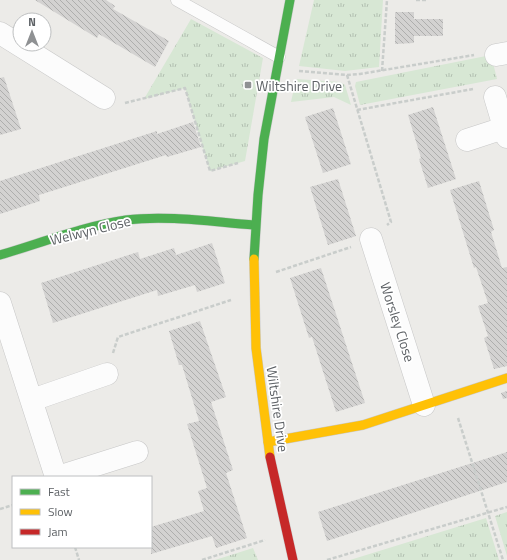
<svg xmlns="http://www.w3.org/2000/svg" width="507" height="560" font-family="'Titillium Web',sans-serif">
<defs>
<pattern id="grass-tufts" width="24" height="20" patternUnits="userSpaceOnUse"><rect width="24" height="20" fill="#d7e7d4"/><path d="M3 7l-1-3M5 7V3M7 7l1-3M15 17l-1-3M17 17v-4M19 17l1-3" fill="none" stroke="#b2bfb0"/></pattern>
<pattern id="building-back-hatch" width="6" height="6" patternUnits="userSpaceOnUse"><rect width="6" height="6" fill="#d3d2d1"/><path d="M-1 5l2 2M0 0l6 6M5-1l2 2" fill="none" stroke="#aeaead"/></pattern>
</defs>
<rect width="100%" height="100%" fill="#ecebe8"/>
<g fill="url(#grass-tufts)">
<polygon points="314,0 383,0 379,67 345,71 299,66"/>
<polygon points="191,19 263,58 245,161 210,171 185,88 144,99"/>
<polygon points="491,55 497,79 360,105 355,86 356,82"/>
<polygon points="296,79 340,82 345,85 351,105 334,97 291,102"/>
<polygon points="507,512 507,556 495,516"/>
<polygon points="486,518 499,560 350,560"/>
<polygon points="253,548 258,560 215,560"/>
</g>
<g fill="url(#building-back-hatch)">
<polygon points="35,0 106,0 115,6 113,9 169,41 155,67 99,34 97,38"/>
<polygon points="395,12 414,12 414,19 443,19 443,36 414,36 414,43 395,44"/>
<polygon points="4,77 21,129 0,135 0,78"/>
<polygon points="433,107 456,179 428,188 419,159 421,158 408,115"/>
<polygon points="333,108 351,164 323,173 305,117"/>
<polygon points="193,122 201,147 167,157 166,155 39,195 40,201 0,214 0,181 157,131 157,134"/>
<polygon points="338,179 356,236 328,245 310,187"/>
<polygon points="479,181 494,230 491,232 502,268 507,267 507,366 494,369 484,338 488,336 478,306 488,303 476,267 474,268 450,190"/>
<polygon points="212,243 225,283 197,292 195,285 158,296 157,290 53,323 41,283 138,252 140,259 174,248 176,255"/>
<polygon points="321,268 365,403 336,412 312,337 309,338 290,278"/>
<polygon points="200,321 226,397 211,402 233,470 226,473 247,538 216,548 212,536 151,554 151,527 204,511 198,491 207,488 187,424 199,421 182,365 179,365 169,331"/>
<polygon points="507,391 507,398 503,399 501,393"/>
<polygon points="507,452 507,482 327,541 318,512"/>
</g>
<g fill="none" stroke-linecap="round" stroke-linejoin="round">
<g stroke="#c7c7c7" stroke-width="13">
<polyline id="lane" points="177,0 279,57"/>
</g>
<g stroke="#c7c7c7" stroke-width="23">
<g id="street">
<polyline points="0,33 104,98"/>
<polyline points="496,55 507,53"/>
<polyline points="495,97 507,137"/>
<polyline points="467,140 504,128"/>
<polyline points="371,239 424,405"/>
<polyline points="0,303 56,477"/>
<polyline points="32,400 107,374"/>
<polyline points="58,477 137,452"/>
</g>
</g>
<g stroke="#c9c9c9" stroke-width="10">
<g id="fast">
<path d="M0 255C41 243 84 226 126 220 168 215 212 222 254 225"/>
<polyline points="254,259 258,195 264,139 290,0"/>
</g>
</g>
<g stroke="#c9c9c9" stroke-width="10">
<g id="slow">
<polyline points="254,259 256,348 270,457"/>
<polyline points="268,442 363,425 507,378"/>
</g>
</g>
<g stroke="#c9c9c9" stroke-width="10">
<polyline id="jam" points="270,457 293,560"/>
</g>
<g stroke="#c9cdcb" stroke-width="2.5" stroke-dasharray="4 2" stroke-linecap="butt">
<polyline points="416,0 426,0"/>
<polyline points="299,71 347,75 360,74 474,55"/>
<polyline points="382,71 387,0"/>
<polyline points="347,75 391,222 387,225"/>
<polyline points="125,103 185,88 210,171 238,163"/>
<polyline points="357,110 473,89"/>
<polyline points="276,272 351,247"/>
<polyline points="113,353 118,337 231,300"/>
<polyline points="458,418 503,560"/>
<polyline points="0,509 13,505"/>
<polyline points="75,547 79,560"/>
<polyline points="202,560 265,540"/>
<polyline points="327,560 507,507"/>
</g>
<use href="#lane" stroke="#fcfcfc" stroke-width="12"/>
<use href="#street" stroke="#fcfcfc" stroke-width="22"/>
<use href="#fast" stroke="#4caf50" stroke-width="9"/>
<use href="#slow" stroke="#ffc107" stroke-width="9"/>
<use href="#jam" stroke="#c62828" stroke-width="9"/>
</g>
<rect fill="#8f9193" stroke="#fff" stroke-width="1.5" x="244" y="81" width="8" height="8" rx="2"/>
<g text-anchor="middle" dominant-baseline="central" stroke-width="3.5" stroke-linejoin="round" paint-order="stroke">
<g font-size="14" fill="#5d6165" stroke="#fff" text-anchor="start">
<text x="256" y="85">Wiltshire Drive</text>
</g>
<g font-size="14" fill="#5d6165" stroke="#fff">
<text transform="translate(90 230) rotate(-14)">Welwyn Close</text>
<text transform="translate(398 322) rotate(72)">Worsley Close</text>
<text transform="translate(278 409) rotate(82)">Wiltshire Drive</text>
</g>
</g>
<rect x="12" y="476" width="140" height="72" fill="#ffffff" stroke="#bec0c1"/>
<rect x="20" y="489" width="20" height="6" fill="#4caf50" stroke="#bec0c1"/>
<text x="48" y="496" font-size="12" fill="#5d6165">Fast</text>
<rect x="20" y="509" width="20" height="6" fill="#ffc107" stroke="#bec0c1"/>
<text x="48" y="516" font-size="12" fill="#5d6165">Slow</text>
<rect x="20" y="529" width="20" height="6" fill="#c62828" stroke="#bec0c1"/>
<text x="48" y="536" font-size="12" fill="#5d6165">Jam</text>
<g transform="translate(32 32)"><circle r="19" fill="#ffffff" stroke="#bec0c1"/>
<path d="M0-3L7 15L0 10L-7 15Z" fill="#8f9193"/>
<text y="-6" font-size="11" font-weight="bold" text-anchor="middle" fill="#5d6165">N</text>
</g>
</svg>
